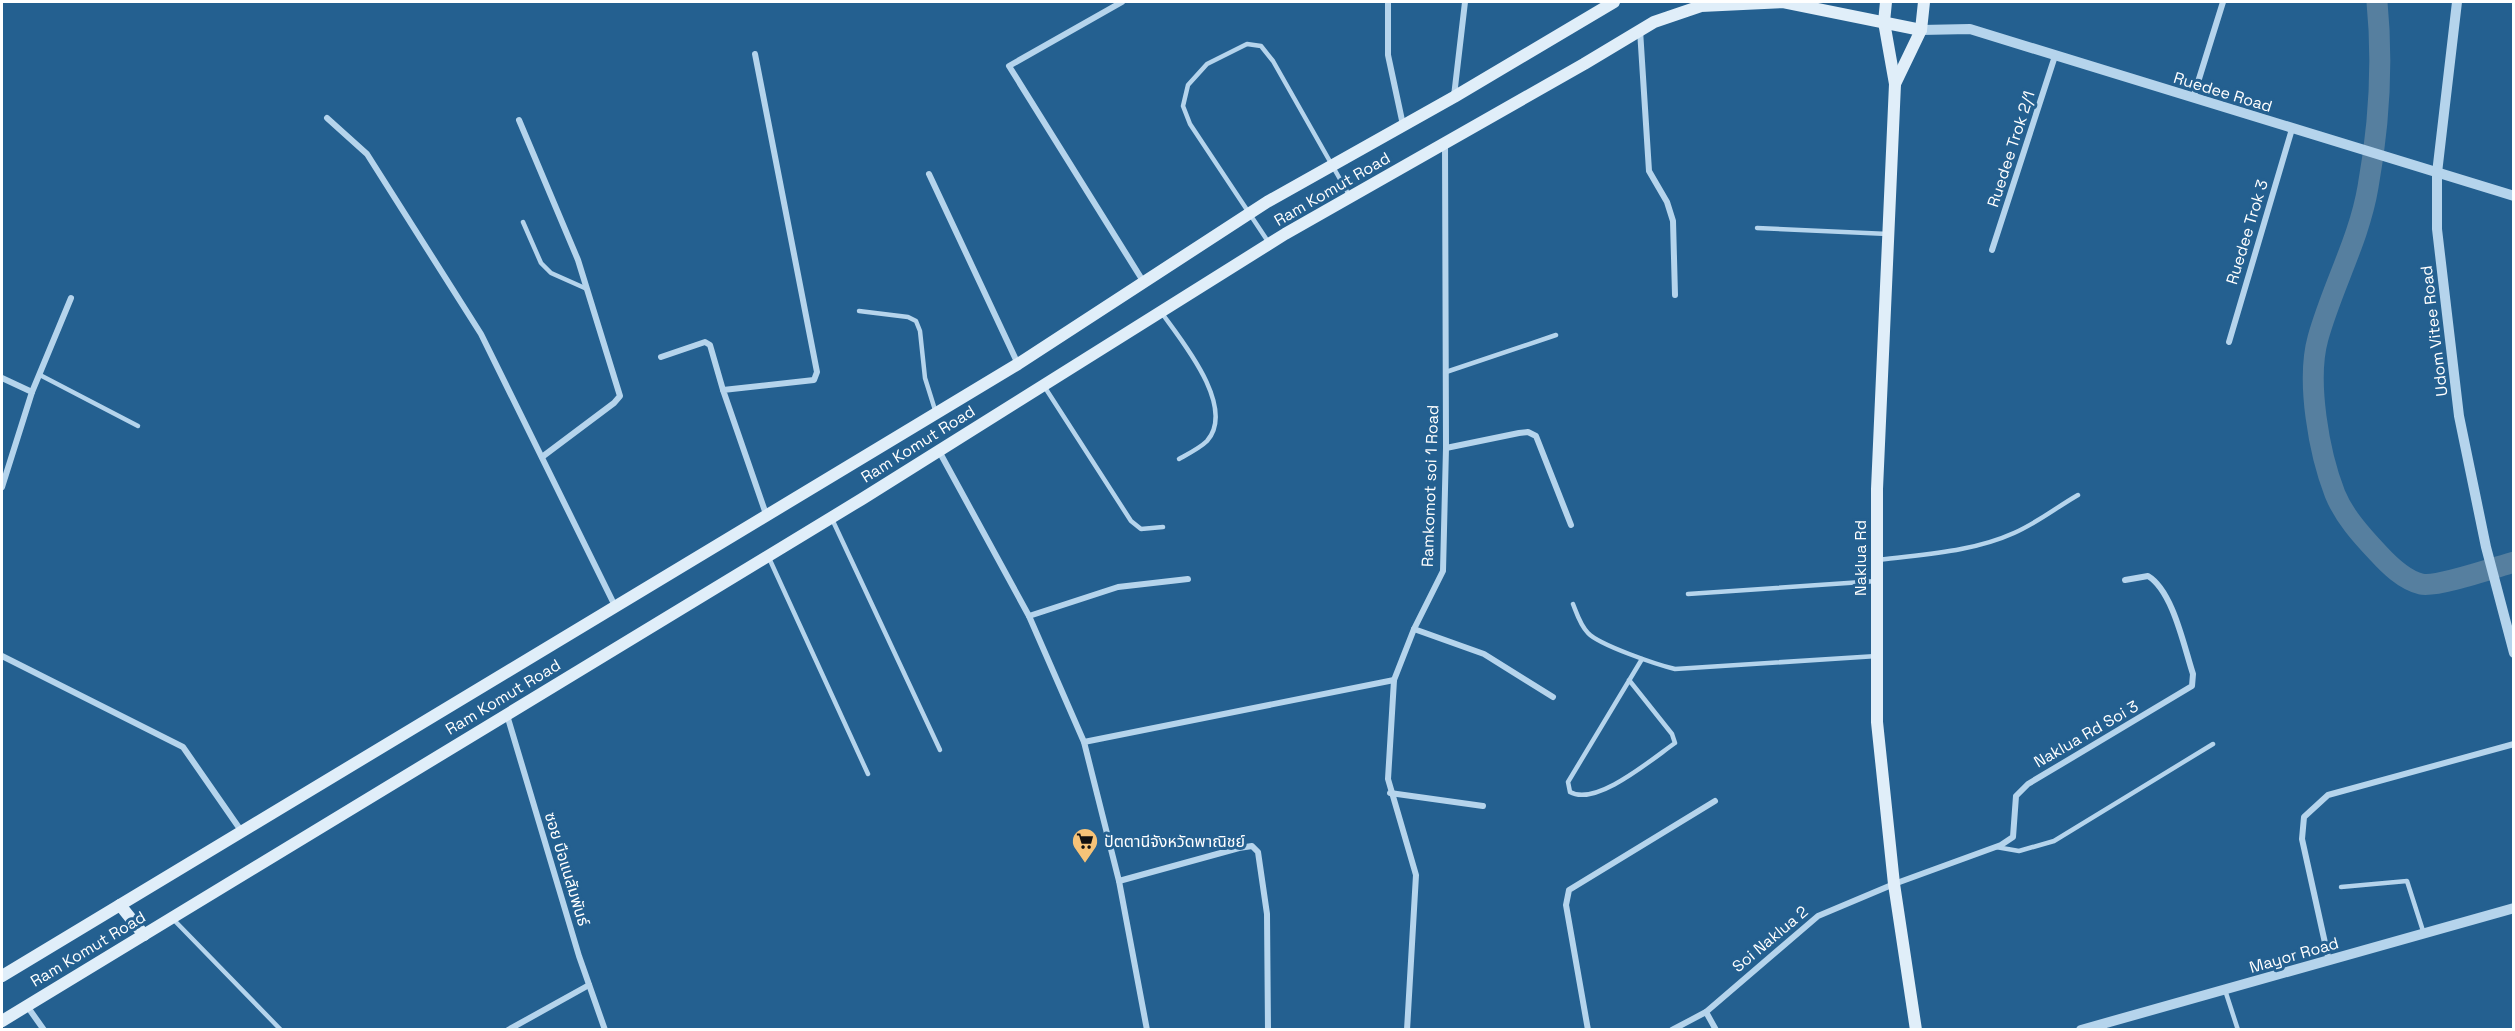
<svg xmlns="http://www.w3.org/2000/svg" width="2515" height="1031" font-family="'Space Grotesk','Noto Sans Thai',sans-serif">
<rect width="100%" height="100%" fill="#246090"/>
<g fill="none" stroke-linecap="round" stroke-linejoin="round">
<path stroke="#567f9f" stroke-width="21" d="M2377 2C2383 63 2379 126 2368 187 2359 240 2332 287 2318 338 2306 381 2319 453 2335 494 2344 516 2361 535 2378 553 2389 565 2404 580 2421 584 2436 588 2496 567 2514 562"/>
<g stroke="#b5d4ec" stroke-width="4.5">
<polyline points="523,222 541,263 551,273 587,289"/>
<polyline points="1757,228 1888,234"/>
<polyline points="1269,243 1190,124 1183,106 1188,85 1207,64 1247,44 1261,46 1273,61 1349,195"/>
<polyline points="859,311 908,317 916,321 920,331 925,378 936,413"/>
<path d="M1161 312C1181 340 1237 407 1207 441 1200 448 1188 454 1179 459"/>
<polyline points="1446,372 1556,335"/>
<polyline points="40,375 138,426"/>
<polyline points="1044,386 1131,521 1141,529 1163,527"/>
<polyline points="832,519 940,750"/>
<polyline points="769,558 868,774"/>
<path d="M1879 560C1924 554 1972 552 2014 533 2037 523 2057 507 2078 495"/>
<polyline points="1688,594 1877,581"/>
<path d="M1573 604C1577 614 1580 625 1588 633 1599 645 1658 665 1675 669L1877 656"/>
<path d="M1629 680 1672 734 1675 743C1652 759 1596 807 1570 792L1568 782 1642 659"/>
<polyline points="1996,847 2019,851 2054,841 2213,744"/>
<polyline points="2341,887 2407,881 2424,934"/>
<polyline points="172,918 281,1030"/>
<polyline points="2225,990 2238,1030"/>
</g>
<g stroke="#b5d4ec" stroke-width="6">
<polyline points="1122,2 1009,66 1143,281"/>
<polyline points="1388,2 1388,55 1403,125"/>
<polyline points="1640,30 1649,171 1667,202 1673,221 1675,295"/>
<polyline points="755,54 817,372 814,380 723,390 767,517"/>
<polyline points="1454,96 1465,2"/>
<polyline points="2193,98 2223,2"/>
<polyline points="327,118 367,154 481,334 616,608"/>
<polyline points="519,120 578,260 620,396 614,403 542,457"/>
<polyline points="929,174 1018,364"/>
<polyline points="1992,250 2055,56"/>
<polyline points="2229,342 2292,129"/>
<polyline points="661,357 705,342 710,345 723,390"/>
<polyline points="2,378 32,392 2,487"/>
<polyline points="32,392 71,298"/>
<polyline points="1446,448 1519,433 1528,432 1536,436 1571,525"/>
<polyline points="939,451 1029,616 1084,742 1119,881 1147,1030"/>
<polyline points="1029,616 1118,587 1188,579"/>
<polyline points="1414,629 1484,654 1553,697"/>
<polyline points="2,656 183,747 242,832"/>
<polyline points="507,715 579,956 605,1030"/>
<polyline points="1084,742 1394,680"/>
<polyline points="1390,793 1483,806"/>
<polyline points="1119,881 1239,848 1252,846 1258,852 1267,914 1268,1030"/>
<polyline points="2329,961 2302,839 2304,817 2328,795 2514,744"/>
<polyline points="27,1006 44,1030"/>
<polyline points="1706,1012 1716,1030"/>
<polyline points="508,1030 589,985"/>
<polyline points="1407,1030 1416,875 1388,779 1394,680 1414,629 1443,571 1446,448 1445,144"/>
<polyline points="1588,1030 1566,905 1569,890 1715,801"/>
<path d="M1672 1030 1706 1012 1818 916 1894 884 2001 845 2013 837 2016 796 2028 784 2192 686 2193 674C2184 647 2173 591 2148 576L2125 580"/>
</g>
<g stroke="#b5d4ec" stroke-width="10">
<polyline points="2457,2 2437,173 2437,229 2459,416 2486,547 2514,653"/>
<polyline points="1921,30 1970,29 2514,196"/>
<polyline points="2081,1030 2514,908"/>
</g>
<g stroke="#e0eef9" stroke-width="12">
<polyline points="1886,2 1884,22 1895,84 1877,489 1877,722 1894,884 1916,1030"/>
<polyline points="1895,84 1921,30 1924,2"/>
<polyline points="120,905 144,935"/>
<polyline points="2,976 1018,364 1267,202 1454,97 1614,2"/>
<polyline points="2,1021 862,499 1285,234 1584,64 1654,22 1701,6 1783,2 1921,30"/>
</g>
</g>
<defs>
<g id="supermarket-pin" transform="scale(1.35)"><path d="M0 17L-7.5 6A9.5 9.5 0 1 1 7.5 6Z" fill="#f6c378" stroke="#246090"/><path d="M-6-5.5h2.5l.6 2H6L4.5 2H-2.5L-4.4-4H-6ZM-1.5 3.2a1.3 1.3 0 1 0 .1 0ZM3 3.2a1.3 1.3 0 1 0 .1 0Z" fill="#111"/></g>
</defs>
<g fill-rule="evenodd">
<use href="#supermarket-pin" x="1085" y="841"/>
</g>
<g text-anchor="middle" dominant-baseline="central" stroke-width="6" stroke-linejoin="round" paint-order="stroke">
<g font-size="16" fill="#fff" stroke="#246090">
<text transform="translate(2223 92) rotate(17)">Ruedee Road</text>
<text transform="translate(2011 149) rotate(-72)">Ruedee Trok 2/1</text>
<text transform="translate(1332 189) rotate(-30)">Ram Komut Road</text>
<text transform="translate(2247 232) rotate(-73)">Ruedee Trok 3</text>
<text transform="translate(2434 331) rotate(-97)">Udom Vitee Road</text>
<text transform="translate(918 444) rotate(-32)">Ram Komut Road</text>
<text transform="translate(1430 486) rotate(-88)">Ramkomot soi 1 Road</text>
<text transform="translate(1860 558) rotate(-90)">Naklua Rd</text>
<text transform="translate(503 697) rotate(-31)">Ram Komut Road</text>
<text transform="translate(2086 734) rotate(-30)">Naklua Rd Soi 3</text>
<text transform="translate(567 869) rotate(73)">ซอย บือแนสัมพันธ์</text>
<text transform="translate(1770 939) rotate(-40)">Soi Naklua 2</text>
<text transform="translate(88 949) rotate(-31)">Ram Komut Road</text>
<text transform="translate(2294 955) rotate(-16)">Mayor Road</text>
</g>
<g font-size="16" fill="#fff" stroke="#246090" text-anchor="start">
<text x="1104" y="841">ปัตตานีจังหวัดพาณิชย์</text>
</g>
</g>
<rect width="2515" height="1031" fill="none" stroke="#ffffff" stroke-width="6"/>
</svg>
